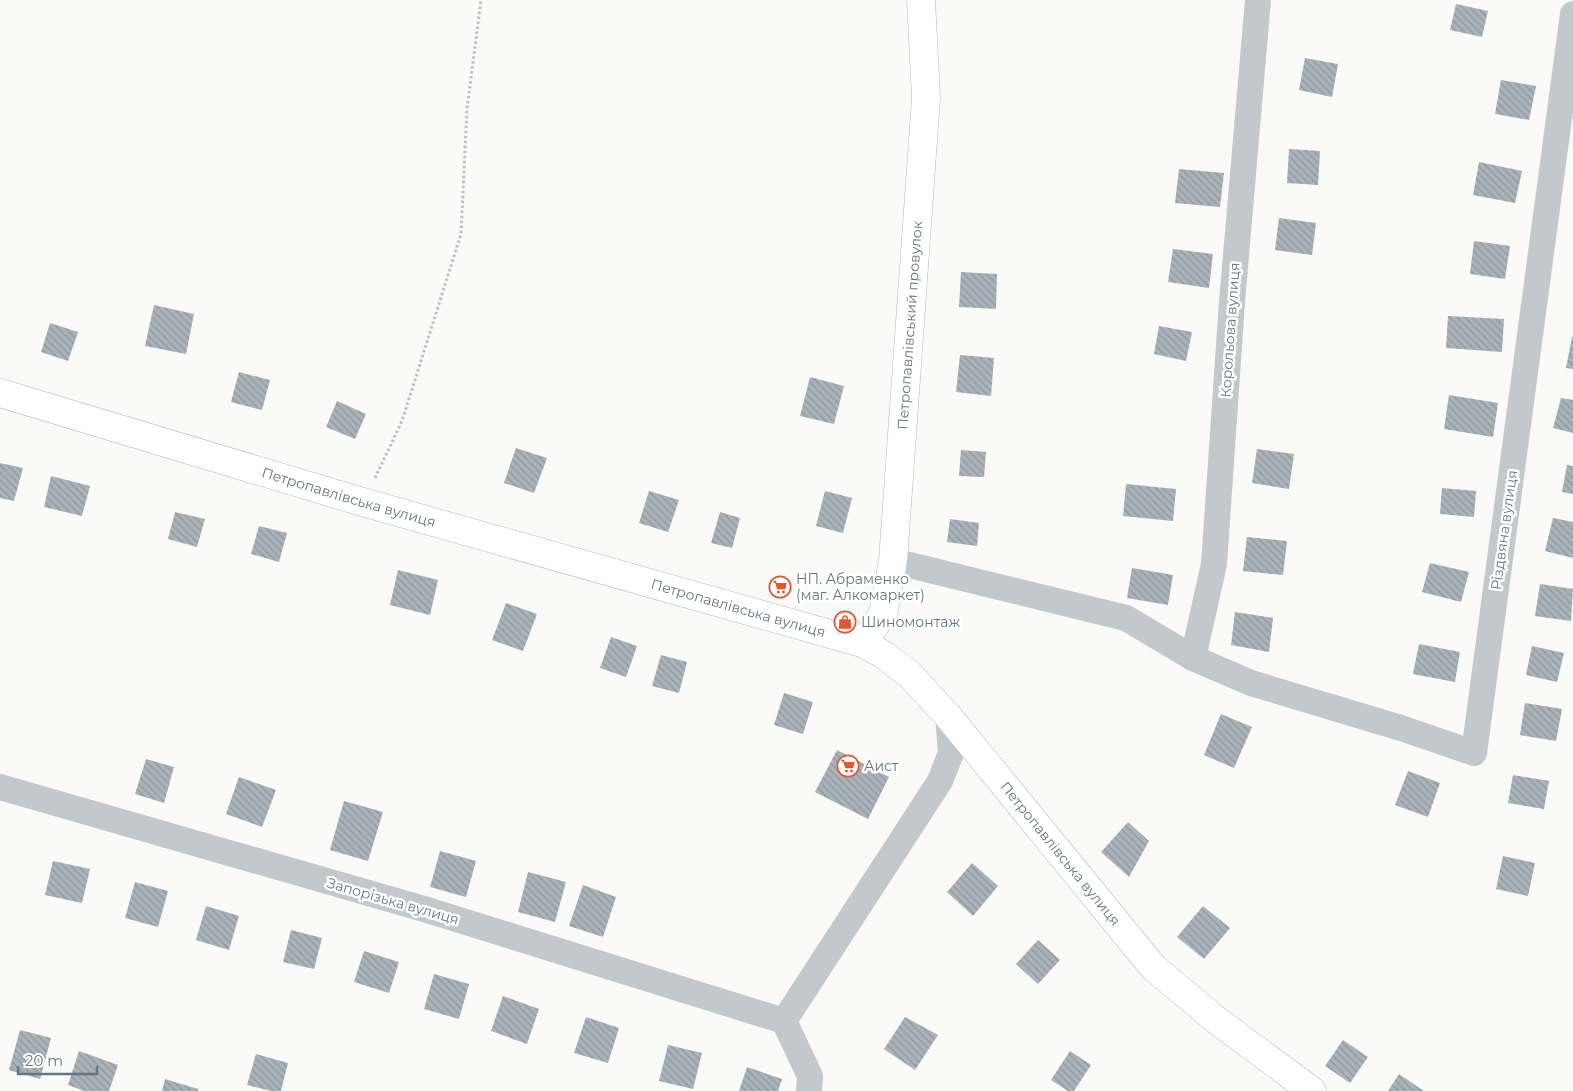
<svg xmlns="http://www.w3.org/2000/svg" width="1573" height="1091" font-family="Montserrat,sans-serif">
<defs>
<pattern id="building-back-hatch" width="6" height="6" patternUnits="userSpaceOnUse" patternTransform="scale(1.25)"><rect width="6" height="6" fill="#aab3b9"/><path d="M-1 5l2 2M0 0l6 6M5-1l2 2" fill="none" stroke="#8e969c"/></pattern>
</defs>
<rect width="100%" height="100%" fill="#fafaf8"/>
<g fill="url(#building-back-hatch)">
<polygon points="1456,4 1488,11 1482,37 1450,30"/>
<polygon points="1305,58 1338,64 1332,97 1299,90"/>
<polygon points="1501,80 1536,86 1529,120 1495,114"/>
<polygon points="1289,149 1320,151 1318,185 1287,183"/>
<polygon points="1479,162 1522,171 1515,203 1473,195"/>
<polygon points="1179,169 1224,173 1220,207 1175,203"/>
<polygon points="1279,218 1316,223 1312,255 1275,250"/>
<polygon points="1474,241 1510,246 1505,279 1470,274"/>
<polygon points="1173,249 1213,254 1209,288 1168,282"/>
<polygon points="961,272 997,274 996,309 959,307"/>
<polygon points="154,305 194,314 186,354 145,346"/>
<polygon points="1448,316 1504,319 1502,352 1446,348"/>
<polygon points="50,323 78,332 68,361 41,352"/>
<polygon points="1159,326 1192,332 1186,361 1154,354"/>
<polygon points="1572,337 1573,337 1573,369 1566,368"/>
<polygon points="960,355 994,358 991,396 956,392"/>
<polygon points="239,372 270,380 262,410 231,402"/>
<polygon points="810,377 844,386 834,424 800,416"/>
<polygon points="1449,395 1498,403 1493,437 1444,429"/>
<polygon points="1561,398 1573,400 1573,433 1553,428"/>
<polygon points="337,401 366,414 355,439 326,427"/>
<polygon points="516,448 547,458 534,493 504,483"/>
<polygon points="1257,449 1294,454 1289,489 1252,483"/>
<polygon points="961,450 986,452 984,477 959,476"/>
<polygon points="0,463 23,468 14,501 0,498"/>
<polygon points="1567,465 1573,466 1573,494 1562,492"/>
<polygon points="51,476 90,486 82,516 44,507"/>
<polygon points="1126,484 1176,489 1173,521 1123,516"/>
<polygon points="1442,488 1476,491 1474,517 1440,514"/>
<polygon points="649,491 679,500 668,532 639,523"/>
<polygon points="825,491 852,498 843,533 816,526"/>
<polygon points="175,512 205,519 197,547 168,539"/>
<polygon points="720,512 740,518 732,548 711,543"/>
<polygon points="1553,518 1573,522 1573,558 1545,551"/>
<polygon points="950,519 979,523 977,546 947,542"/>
<polygon points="259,526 287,533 279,562 251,554"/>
<polygon points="1247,537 1287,541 1283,575 1243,571"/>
<polygon points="1430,563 1469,572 1461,602 1422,592"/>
<polygon points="1132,568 1173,575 1168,605 1127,598"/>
<polygon points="398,570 438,580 430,615 390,605"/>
<polygon points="1540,584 1573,589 1571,621 1535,616"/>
<polygon points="506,603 537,614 523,651 492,640"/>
<polygon points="1235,612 1273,618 1269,652 1231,645"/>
<polygon points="611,637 637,646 626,677 600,668"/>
<polygon points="1419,644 1460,652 1455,682 1413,674"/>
<polygon points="1532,646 1564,653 1557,682 1526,675"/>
<polygon points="661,655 687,662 679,693 652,686"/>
<polygon points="784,693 813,702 803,734 774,725"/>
<polygon points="1525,703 1562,709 1556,741 1520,735"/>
<polygon points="1221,714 1252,727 1234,768 1204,755"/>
<polygon points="837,750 889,777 868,819 815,792"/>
<polygon points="146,759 174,767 164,803 135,794"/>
<polygon points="1408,771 1440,783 1428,817 1395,805"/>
<polygon points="1513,775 1549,781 1544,809 1508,803"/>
<polygon points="239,777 276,790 262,827 226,814"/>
<polygon points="344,801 383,812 368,861 330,850"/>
<polygon points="1128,822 1149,841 1129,877 1101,852"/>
<polygon points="440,851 476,861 466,897 430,887"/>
<polygon points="1503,856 1535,863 1528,896 1496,889"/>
<polygon points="53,861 90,869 82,903 45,895"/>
<polygon points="972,863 998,886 973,916 947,892"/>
<polygon points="528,872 566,882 555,922 518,912"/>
<polygon points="135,882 168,891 158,927 125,918"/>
<polygon points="583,885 616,897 603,937 569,926"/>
<polygon points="206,906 239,916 229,950 196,940"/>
<polygon points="1203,906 1230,928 1204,959 1177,937"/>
<polygon points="291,930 322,938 314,969 283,962"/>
<polygon points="1038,940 1060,960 1038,984 1016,964"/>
<polygon points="364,951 399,962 389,993 354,982"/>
<polygon points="434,974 469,984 459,1019 424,1009"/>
<polygon points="503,996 539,1009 527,1044 491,1031"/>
<polygon points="586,1017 619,1028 608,1063 574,1053"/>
<polygon points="905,1017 938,1035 915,1070 884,1049"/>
<polygon points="20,1030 51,1038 40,1079 9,1070"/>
<polygon points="1343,1040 1368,1057 1350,1083 1325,1066"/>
<polygon points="668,1045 702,1053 693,1089 659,1081"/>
<polygon points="79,1051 118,1065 109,1091 84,1091 68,1085"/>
<polygon points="1070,1051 1091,1065 1074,1091 1068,1091 1051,1080"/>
<polygon points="256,1054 288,1063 281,1091 271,1091 247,1085"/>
<polygon points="747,1067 782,1079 778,1091 739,1091"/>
<polygon points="1399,1074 1424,1091 1388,1091"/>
<polygon points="165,1079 198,1089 198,1091 162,1091"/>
</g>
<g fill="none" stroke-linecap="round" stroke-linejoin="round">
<g stroke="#b3babf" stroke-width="29">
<g id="secondary">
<path id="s1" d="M0 393 359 501 862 643 884 655 909 674 948 716 1153 967 1215 1019 1312 1091"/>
<path id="s2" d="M862 643 883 614 893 561 926 98 921 0"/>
</g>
</g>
<polyline stroke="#bbbfc2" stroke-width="3" stroke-dasharray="2.5 2.5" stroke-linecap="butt" points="375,478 402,421 461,234 467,109 481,0"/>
<g stroke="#c3c8cc" stroke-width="26">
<polyline points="893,561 1126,618 1193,658 1251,683 1401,728 1474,753 1573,14"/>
<polyline points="1193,658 1214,564 1232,302 1258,0"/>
<polyline points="0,787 424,909 784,1021"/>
<polyline points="784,1021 940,781 951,753 948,716"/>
<polyline points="784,1021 810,1076 809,1091"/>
</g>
<use href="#secondary" stroke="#fff" stroke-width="28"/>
</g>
<defs>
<g id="supermarket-ring" transform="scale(1.125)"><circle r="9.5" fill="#fff" stroke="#e4572e" stroke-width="1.5"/><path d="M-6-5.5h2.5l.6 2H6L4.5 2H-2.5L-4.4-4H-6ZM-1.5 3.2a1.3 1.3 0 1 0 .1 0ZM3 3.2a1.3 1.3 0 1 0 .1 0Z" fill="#e4572e"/></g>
<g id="shop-ring" transform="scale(1.125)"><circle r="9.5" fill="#fff" stroke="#e4572e" stroke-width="1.5"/><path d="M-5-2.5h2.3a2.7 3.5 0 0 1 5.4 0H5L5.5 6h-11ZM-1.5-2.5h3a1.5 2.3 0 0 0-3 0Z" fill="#e4572e"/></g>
</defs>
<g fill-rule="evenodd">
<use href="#supermarket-ring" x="780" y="587"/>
<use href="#shop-ring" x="845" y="622"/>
<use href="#supermarket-ring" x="848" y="766"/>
</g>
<g text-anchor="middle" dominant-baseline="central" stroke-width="5" stroke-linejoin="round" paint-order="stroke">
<g font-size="14" fill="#657683" stroke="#fff">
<text stroke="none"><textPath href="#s2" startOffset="326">Петропавлівський провулок</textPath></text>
<text transform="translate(1230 330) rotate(-86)">Корольова вулиця</text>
<text stroke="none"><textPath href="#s1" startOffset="364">Петропавлівська вулиця</textPath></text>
<text transform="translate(1504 530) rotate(-82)">Різдвяна вулиця</text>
<text stroke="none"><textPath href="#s1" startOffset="769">Петропавлівська вулиця</textPath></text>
<text stroke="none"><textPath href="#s1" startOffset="1189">Петропавлівська вулиця</textPath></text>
<text transform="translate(393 901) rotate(16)">Запорізька вулиця</text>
</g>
<g font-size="14" fill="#657683" stroke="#fff" text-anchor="start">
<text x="796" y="579">НП. Абраменко<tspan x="796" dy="16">(маг. Алкомаркет)</tspan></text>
<text x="861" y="622">Шиномонтаж</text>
<text x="864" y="766">Аист</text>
</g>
</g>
<path d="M18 1066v8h79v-8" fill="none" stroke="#657683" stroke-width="2.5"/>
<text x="25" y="1066" font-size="15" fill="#657683" stroke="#ffffff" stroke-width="4" paint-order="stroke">20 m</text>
</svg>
